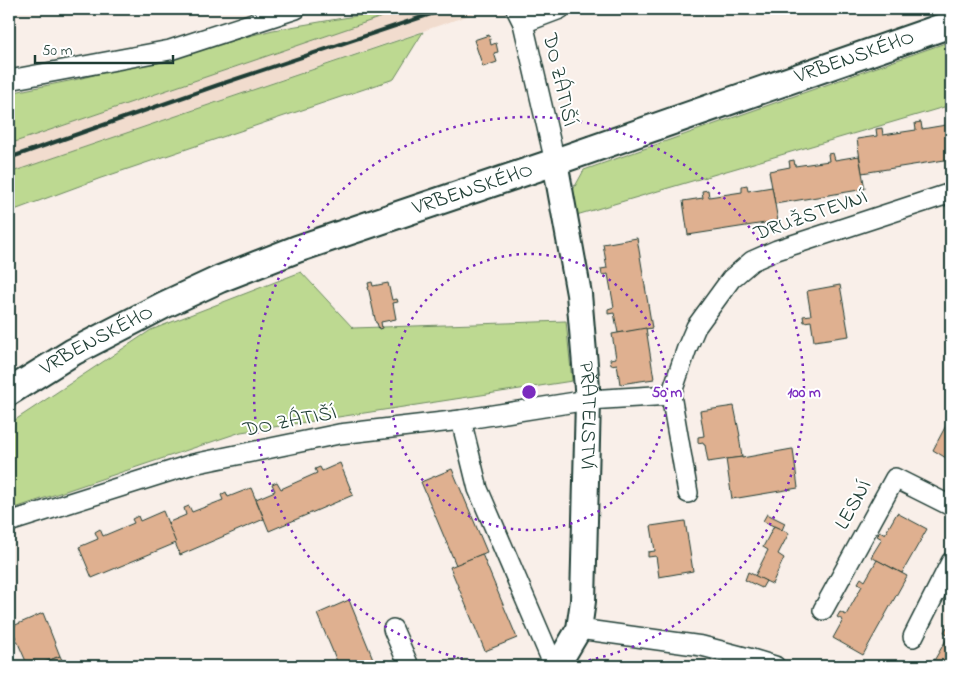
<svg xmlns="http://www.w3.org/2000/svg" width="960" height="675" font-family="'Indie Flower',sans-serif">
<rect width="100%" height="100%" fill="#f9efe9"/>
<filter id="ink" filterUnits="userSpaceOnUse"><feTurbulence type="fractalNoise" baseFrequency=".02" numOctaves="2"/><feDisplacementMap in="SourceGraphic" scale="10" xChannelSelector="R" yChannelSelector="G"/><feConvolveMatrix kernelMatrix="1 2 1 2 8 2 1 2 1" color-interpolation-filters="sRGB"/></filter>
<g filter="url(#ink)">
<polygon fill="#f1dcce" points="405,9 487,9 9,173 9,144"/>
<g fill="#bdd991" stroke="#6e8b62">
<polygon points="396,9 405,9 9,144 9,93 74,80 273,30"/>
<polygon points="423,32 394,79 101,178 9,212 9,173"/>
<polygon points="951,41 951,105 556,221 584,170"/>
<polygon points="301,272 353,328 566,321 572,381 241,432 9,510 9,424 151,330"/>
</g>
<g fill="#dfb090" stroke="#1f3d34">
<polygon points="489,35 491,45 496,43 498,52 494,53 497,62 483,67 474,40"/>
<polygon points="921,122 922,129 946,125 951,159 862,173 857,139 877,136 876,129 882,128 883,135 916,130 915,123"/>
<polygon points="833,153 835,160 859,156 865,189 775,204 769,171 790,167 789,161 794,160 795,166 829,161 828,154"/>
<polygon points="747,185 748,191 772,187 778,221 688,235 683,201 703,198 702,191 708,190 709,197 742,192 742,186"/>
<polygon points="637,238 652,328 618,333 614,313 608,314 608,309 614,307 608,274 602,275 601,269 607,268 603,244"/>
<polygon points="372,282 373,286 388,283 392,300 397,299 398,302 393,303 396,319 381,322 382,328 379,329 377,323 376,323 368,287 369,287 368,283"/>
<polygon points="840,285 849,336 814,341 811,321 804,322 803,316 811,315 807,291"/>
<polygon points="646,328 654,379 620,384 617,364 611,365 610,359 616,358 612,334"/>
<polygon points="734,406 740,436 739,436 742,457 708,462 705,445 704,445 703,442 698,443 698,437 704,436 700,411"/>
<polygon points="951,416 951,461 933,450"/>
<polygon points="792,449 793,449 798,488 732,499 726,459 742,457 742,458"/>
<polygon points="340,463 353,495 269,531 256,499 275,491 272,484 277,482 281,489 317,473 315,469 320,467 322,471"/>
<polygon points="452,469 487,552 456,565 421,482"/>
<polygon points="251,488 264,519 180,555 167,523 186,515 184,508 189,506 192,512 223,500 221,495 226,492 228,497"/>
<polygon points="163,511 176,543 92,578 79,547 98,539 95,532 100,529 103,536 134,523 132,519 138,516 140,521"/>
<polygon points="897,513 927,529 902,573 871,557 882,539 877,536 880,531 885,534"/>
<polygon points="767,514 785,523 782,530 763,521"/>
<polygon points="685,521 693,571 659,577 656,556 648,557 648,552 655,551 651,526"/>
<polygon points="774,526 789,533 778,554 784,558 772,584 755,576 768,550 763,547"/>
<polygon points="482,554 517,638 485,651 450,567"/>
<polygon points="877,560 907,576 863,655 833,638 843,620 837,617 840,612 846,615 862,586 858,583 861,578 865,581"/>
<polygon points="748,572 766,581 762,588 745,580"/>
<polygon points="349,600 376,666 339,666 317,614"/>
<polygon points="43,613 60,656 35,666 28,666 11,627"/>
<polygon points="947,627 951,630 951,666 924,666 927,661 932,664 949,635 944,632"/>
<polygon points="60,656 65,666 35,666"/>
</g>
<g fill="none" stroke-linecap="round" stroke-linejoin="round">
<g stroke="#1f3d34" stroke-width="22">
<g id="minor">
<polyline points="516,9 523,23 555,162"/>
<polyline points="523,23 560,9"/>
<polyline points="9,80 170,50 296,9"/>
<polyline points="461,420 478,489 554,666"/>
<polyline points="688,493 671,395 687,348 696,327 731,279 752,261 777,250 951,193"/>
<polyline points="9,522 193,464 339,434 461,420 588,400 671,395"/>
<polyline points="823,610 895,478 951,506"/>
<polyline points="393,629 409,666"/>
<polyline points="579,629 702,646 752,659 775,666"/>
<polyline points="913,637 951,562"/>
</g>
</g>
<g stroke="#1f3d34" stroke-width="28">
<g id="tertiary">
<path id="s1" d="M555 162 579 294 588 400 583 601 579 629 557 666"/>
</g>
</g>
<g stroke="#1f3d34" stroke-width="30">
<g id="secondary">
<path id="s2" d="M9 392 73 352 164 305 220 279 297 249 555 162 951 24"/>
</g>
</g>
<use href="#minor" stroke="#fff" stroke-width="19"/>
<use href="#tertiary" stroke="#fff" stroke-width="24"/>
<use href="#secondary" stroke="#fff" stroke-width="26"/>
<polyline stroke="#1f3d34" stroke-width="4" points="9,158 218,85 446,9"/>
</g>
</g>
<g fill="none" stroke="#7b2cbf" stroke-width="2.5" stroke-dasharray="2.5 5">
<circle cx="529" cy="392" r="138"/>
<path d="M507 666A275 275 0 1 1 551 666"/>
</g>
<g text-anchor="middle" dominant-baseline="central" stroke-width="4" stroke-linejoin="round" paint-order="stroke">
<g font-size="21" fill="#1f3d34" stroke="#fff">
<text stroke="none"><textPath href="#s2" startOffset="912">VRBENSKÉHO</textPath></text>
<text transform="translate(559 80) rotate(77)">DO ZÁTIŠÍ</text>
<text stroke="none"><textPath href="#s2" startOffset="508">VRBENSKÉHO</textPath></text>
<text transform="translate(811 216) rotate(-19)">DRUŽSTEVNÍ</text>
<text stroke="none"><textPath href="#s2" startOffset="102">VRBENSKÉHO</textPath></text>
<text stroke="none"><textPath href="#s1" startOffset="256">PŘÁTELSTVÍ</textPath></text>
<text transform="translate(290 422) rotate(-11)">DO ZÁTIŠÍ</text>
<text transform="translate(854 505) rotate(-61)">LESNÍ</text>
</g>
</g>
<circle cx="529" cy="392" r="8" fill="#7b2cbf" stroke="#fff" stroke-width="2.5"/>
<g font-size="15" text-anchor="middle" font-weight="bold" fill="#7b2cbf" stroke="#fff" stroke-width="4" stroke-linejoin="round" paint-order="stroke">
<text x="667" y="397">50 m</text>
<text x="804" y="397">100 m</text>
</g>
<rect width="960" height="675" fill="none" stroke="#fff" stroke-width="30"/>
<rect x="15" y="15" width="930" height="645" fill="none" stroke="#1f3d34" stroke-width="2" filter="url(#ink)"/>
<path d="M35 55v8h138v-8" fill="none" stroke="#1f3d34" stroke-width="2.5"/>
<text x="42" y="55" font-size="15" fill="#1f3d34" stroke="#ffffff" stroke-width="4" paint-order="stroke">50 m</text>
</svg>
